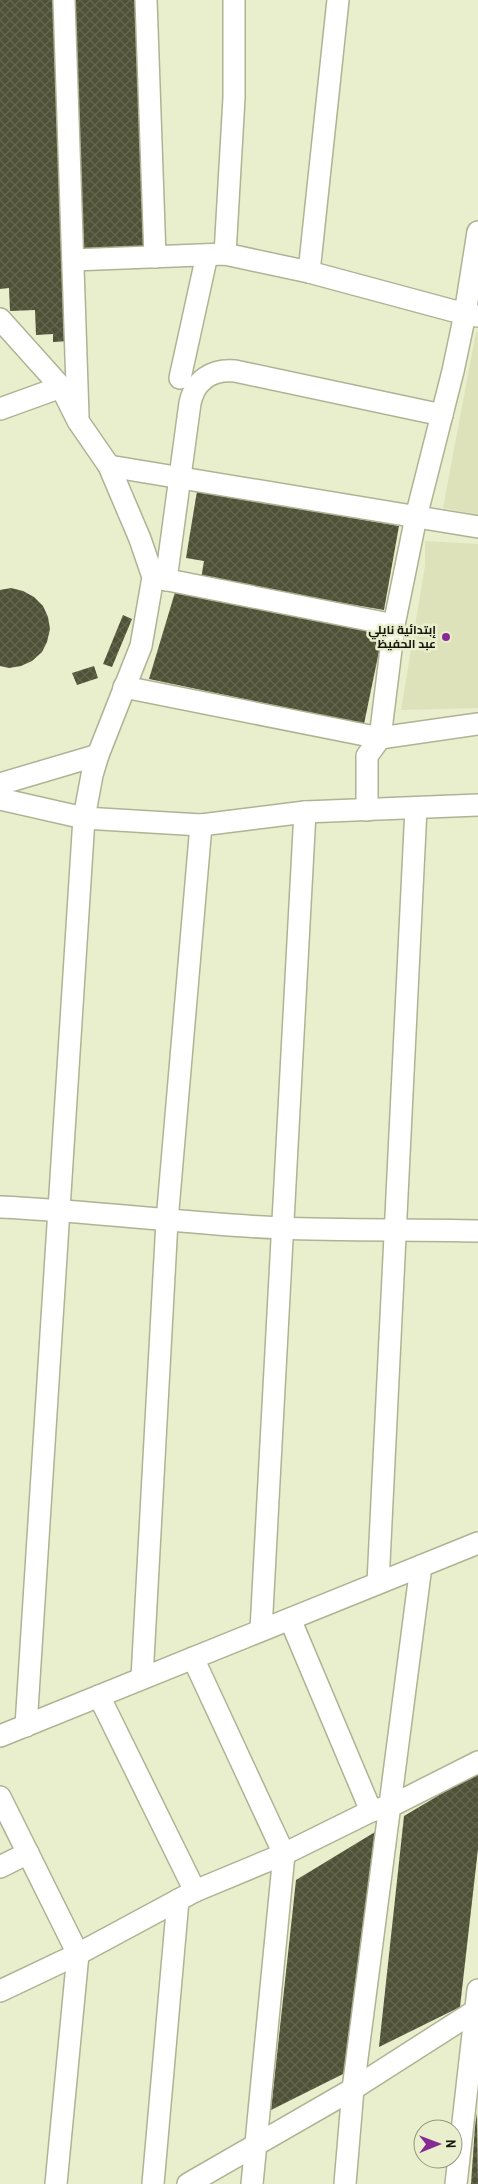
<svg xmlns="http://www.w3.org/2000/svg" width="478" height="2184" font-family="'Archivo Narrow',Cairo,sans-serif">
<defs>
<pattern id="building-cross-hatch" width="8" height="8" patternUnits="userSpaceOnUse" patternTransform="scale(1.25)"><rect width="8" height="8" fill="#4f5236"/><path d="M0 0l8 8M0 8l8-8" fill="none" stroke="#646750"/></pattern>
</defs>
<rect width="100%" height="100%" fill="#e9eecd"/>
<g fill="#dde2ba">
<polygon points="476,332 478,332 478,515 443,508"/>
<polygon points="425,541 478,544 478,708 401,710 425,566"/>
</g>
<g fill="url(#building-cross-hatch)">
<polygon points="0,0 55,0 71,341 53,342 53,334 36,335 35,310 10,311 9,288 0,289"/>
<polygon points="72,0 138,0 149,249 81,254"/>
<polygon points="197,491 399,526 384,610 201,579 204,561 186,558"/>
<polygon points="11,588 23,591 34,597 43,606 48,617 50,629 47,642 42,652 32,661 21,666 9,668 0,666 0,590"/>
<polygon points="176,589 383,632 364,724 149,679"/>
<polygon points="123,615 132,619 112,667 103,664"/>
<polygon points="94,666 98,678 77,685 72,673"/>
<polygon points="478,1772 478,1849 460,2007 379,2047 404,1816"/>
<polygon points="380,1829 351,2070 271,2110 296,1880"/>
<polygon points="477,2113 478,2184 471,2184 475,2126"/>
</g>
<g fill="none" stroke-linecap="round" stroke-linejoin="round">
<g stroke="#afb394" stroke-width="24">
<g id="minor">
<polyline points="64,0 78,416"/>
<polyline points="146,0 155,257"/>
<polyline points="225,254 234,98 234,0"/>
<polyline points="73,260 225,254 309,272 465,314 478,316"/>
<polyline points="309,272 338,0"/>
<polyline points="0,319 61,387 78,421 109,466 140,539 153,577 141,646 98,755 92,775 84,818 26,1726"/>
<polyline points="180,378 207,255"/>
<polyline points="0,409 61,387"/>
<polyline points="109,466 478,527"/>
<polyline points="153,577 394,625"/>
<path d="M166 580 190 403C195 380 212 369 235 371L442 415"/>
<polyline points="124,687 380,738 478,724"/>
<polyline points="0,784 98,755"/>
<polyline points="0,799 84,818 201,825 305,812 478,805"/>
<polyline points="367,810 367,756 380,738 394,625 416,517 453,371 465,314 478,232"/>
<path d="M0 1207C94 1211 187 1224 280 1228 346 1231 412 1229 478 1231"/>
<polyline points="378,1583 416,808"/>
<polyline points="290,1619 371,1811"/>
<polyline points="261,1630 305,812"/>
<polyline points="193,1658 284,1854 252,2184"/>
<polyline points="142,1678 167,1221 201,825"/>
<polyline points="99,1696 195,1891"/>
<polyline points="0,1736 478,1543"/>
<polyline points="0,1797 78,1954 56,2184"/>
<polyline points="0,1867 28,1853"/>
<polyline points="0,1991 78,1954 195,1891 284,1854 371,1811 391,1806 478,1762"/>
<polyline points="153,2184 178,1900"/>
<polyline points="188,2184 353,2089 478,2009"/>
<polyline points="345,2184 353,2089 421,1566"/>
<polyline points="456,2184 478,1990"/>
</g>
</g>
<use href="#minor" stroke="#fff" stroke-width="21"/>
</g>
<circle fill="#882a94" stroke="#e9eecd" stroke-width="2" cx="446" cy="637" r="5"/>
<g text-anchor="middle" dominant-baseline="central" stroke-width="5" stroke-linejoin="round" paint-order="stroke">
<g font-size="12" font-weight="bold" fill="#17180c" stroke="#e9eecd" text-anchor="end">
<text x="436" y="630">إبتدائية نايلي<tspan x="436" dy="14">عبد الحفيظ</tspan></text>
</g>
</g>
<g transform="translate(438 2144) rotate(89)"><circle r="24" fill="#e9eecd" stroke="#959880"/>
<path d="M0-4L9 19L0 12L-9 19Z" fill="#882a94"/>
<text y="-8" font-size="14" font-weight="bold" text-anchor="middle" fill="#17180c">N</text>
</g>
</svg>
